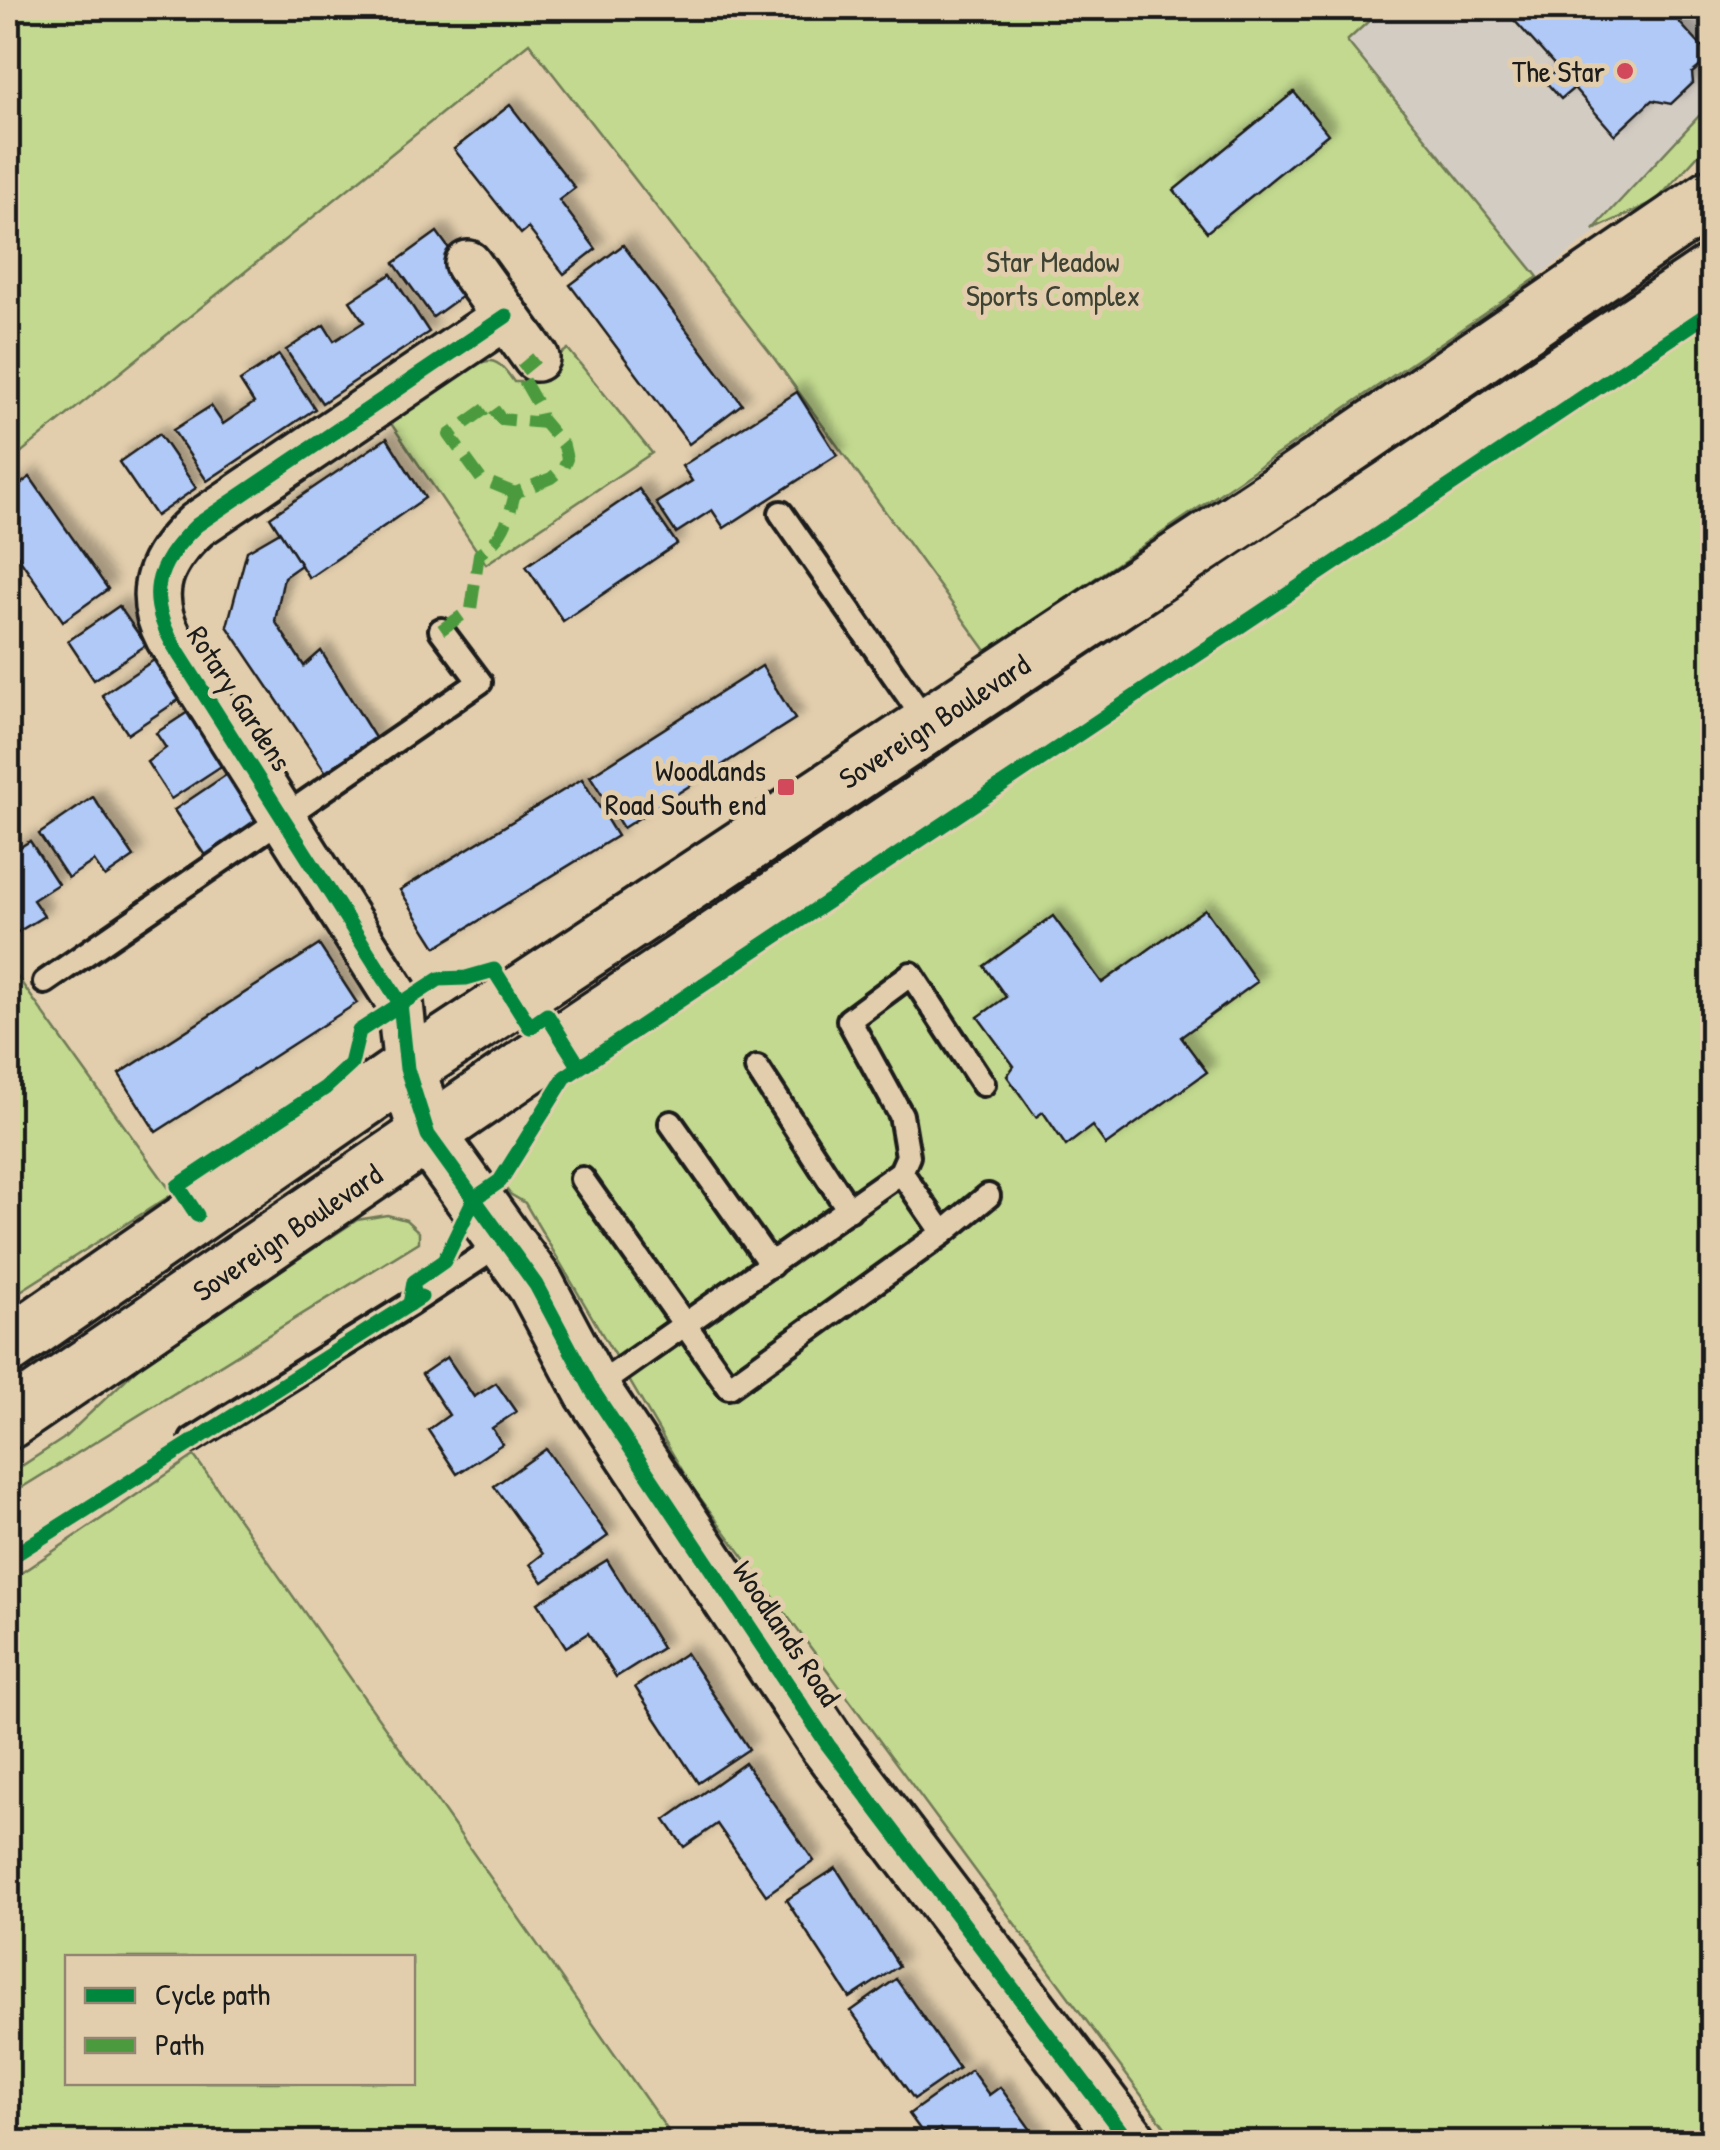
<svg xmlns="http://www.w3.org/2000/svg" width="1720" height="2150" font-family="'Patrick Hand',sans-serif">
<defs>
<filter id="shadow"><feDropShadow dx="9" dy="-9" stdDeviation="5" flood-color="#0004"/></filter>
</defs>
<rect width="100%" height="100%" fill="#e2cead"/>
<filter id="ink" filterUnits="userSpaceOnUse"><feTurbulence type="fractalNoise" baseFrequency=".01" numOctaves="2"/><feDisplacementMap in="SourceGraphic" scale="20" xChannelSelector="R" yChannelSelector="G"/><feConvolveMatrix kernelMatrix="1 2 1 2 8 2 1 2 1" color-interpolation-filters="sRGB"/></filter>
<g filter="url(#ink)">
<polygon fill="#d3ccc3" points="1383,8 1712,8 1712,142 1538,277 1346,41"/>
<g fill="#c2d98f" stroke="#6f7a56" stroke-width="2.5" fill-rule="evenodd">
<polygon points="8,8 1383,8 1347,41 1538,277 987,652 771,354 529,43 8,463"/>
<polygon points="1712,102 1712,145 1700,153 1656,201 1593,230"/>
<polygon points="1712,311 1712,2142 1176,2142 692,1487 525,1203 510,1194 500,1181 565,1077 579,1066"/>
<path d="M568 349 652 453 486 564 390 422C410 409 470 359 491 361 502 363 508 374 514 382H522Z"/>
<polygon points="8,964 173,1194 8,1299"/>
<polygon points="387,1215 406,1220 419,1232 419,1242 8,1496 8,1475 63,1439 147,1359 357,1220"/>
<path d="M194 1456 215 1485 676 2142H8V1582ZM68 1958H412V2082H68Z"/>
</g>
<g fill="#b0c9f7" stroke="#1c1c1c" stroke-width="2.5" filter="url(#shadow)">
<polygon points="1530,8 1685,8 1690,13 1679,22 1711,57 1692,73 1693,83 1671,104 1652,100 1615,135 1574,88 1561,99 1545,81 1558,69 1515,21"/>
<polygon points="1294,92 1328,134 1207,232 1174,190"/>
<polygon points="510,105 575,188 559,200 596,249 564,274 528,228 521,234 454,149"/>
<polygon points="437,232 476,286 433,317 394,263"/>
<polygon points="623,245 742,404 689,444 570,285"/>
<polygon points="391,274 429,332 322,403 286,350 324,325 334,341 364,322 350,301"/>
<polygon points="279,355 315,409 207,481 173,430 211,406 223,424 254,403 240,381"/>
<polygon points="797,392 837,455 724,528 712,510 676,533 656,503 692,481 682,466"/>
<polygon points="159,434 196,488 156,516 119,462"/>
<polygon points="387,438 425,498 309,578 270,517"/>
<polygon points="30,477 108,589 63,621 8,542 8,493"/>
<polygon points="639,489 677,544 563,621 526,566"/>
<polygon points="280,532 301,565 284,577 275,621 304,666 321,651 377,741 327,774 227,626 247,551"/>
<polygon points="119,606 146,645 94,680 68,641"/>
<polygon points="157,658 183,697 128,734 102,695"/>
<polygon points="762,666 795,719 623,828 590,776"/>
<polygon points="191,710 226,763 171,799 147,762 166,748 156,733"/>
<polygon points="232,771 264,818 206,857 174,810"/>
<polygon points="582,779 617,836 436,947 400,890"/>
<polygon points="93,797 134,857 105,877 94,861 68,878 39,834"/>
<polygon points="30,841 58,884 33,900 44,916 16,933 8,920 8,855"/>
<polygon points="1205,909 1257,982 1181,1037 1207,1072 1106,1145 1092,1126 1066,1146 1043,1112 1036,1117 1007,1076 1014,1066 978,1017 1006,997 984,966 1053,916 1102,983"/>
<polygon points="319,945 357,1003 156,1132 119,1074"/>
<polygon points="447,1357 474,1397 496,1383 516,1412 492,1428 502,1444 457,1474 428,1430 449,1415 422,1374"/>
<polygon points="546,1449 608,1536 543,1582 530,1564 543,1554 494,1486"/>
<polygon points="607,1560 662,1648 616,1677 588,1633 566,1647 538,1603"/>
<polygon points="686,1653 749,1749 698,1783 635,1687"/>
<polygon points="745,1763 814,1861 766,1895 717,1824 684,1847 665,1820"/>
<polygon points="836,1868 899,1966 850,1998 786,1900"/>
<polygon points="896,1979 959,2068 914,2099 851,2011"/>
<polygon points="971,2070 989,2095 1000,2087 1039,2141 950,2142 940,2129 927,2139 909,2114"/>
</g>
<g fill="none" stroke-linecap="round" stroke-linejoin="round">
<g stroke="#1c1c1c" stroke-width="30">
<g id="lane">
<polyline points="781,513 928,724"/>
<polyline points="45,982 480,682 441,630"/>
<polyline points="757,1068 849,1210"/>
<polyline points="671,1123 771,1265"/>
<polyline points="582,1179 729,1387 943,1233 901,1172"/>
<polyline points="943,1233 988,1196"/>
<polyline points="592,1390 901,1172 908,1156 901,1115 849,1020 911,974 983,1084"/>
<polyline points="192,1440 410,1304 504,1242"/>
</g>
</g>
<g stroke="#1c1c1c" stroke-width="52">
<g id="street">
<polyline points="468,264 536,358"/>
<path d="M407 1069 400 1003 169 638C144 591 161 558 197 525L506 316"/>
</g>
</g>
<g stroke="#1c1c1c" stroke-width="62">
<polyline id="secondary" points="407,1069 428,1135 536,1285 592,1390 828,1745 1129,2142"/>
</g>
<g stroke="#1c1c1c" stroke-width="62">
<g id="primary">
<polyline points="8,1346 407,1069 1263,504 1712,197"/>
<polyline points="8,1421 586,1026 1712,273"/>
</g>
</g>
<use href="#lane" stroke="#e2cead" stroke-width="22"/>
<use href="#street" stroke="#e2cead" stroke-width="45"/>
<use href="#secondary" stroke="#e2cead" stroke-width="55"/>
<use href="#primary" stroke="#e2cead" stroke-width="55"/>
<g stroke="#4c9a3e" stroke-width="12" stroke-dasharray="25 12" stroke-linecap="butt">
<polyline points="515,493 481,479 449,435 491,405 501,419 545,423"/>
<path d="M441 630 471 609 479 554C504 537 508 521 515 493L551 478 563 468 567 459 564 446 541 419 538 405 519 372 536 358"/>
</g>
<g stroke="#e2cead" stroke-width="21">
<g id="cycleway">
<path d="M506 316 197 525C153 566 145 599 177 651L400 1003 407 1069 428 1135 536 1285 592 1390 828 1745 1129 2142"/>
<polyline points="197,1215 178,1186 325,1088 351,1064 359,1031 439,979 466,978 494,970 530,1027 547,1015 579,1066"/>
<polyline points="410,1304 414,1282 444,1261 474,1199 500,1181 565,1077 1712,311"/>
<polyline points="8,1559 421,1297"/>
</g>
</g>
<use href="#cycleway" stroke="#00873e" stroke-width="15"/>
</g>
</g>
<g fill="#d1495b" stroke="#e2cead" stroke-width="4">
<circle cx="1625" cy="71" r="10"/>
<rect x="776" y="777" width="20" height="20" rx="5"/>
</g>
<g text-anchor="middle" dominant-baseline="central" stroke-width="10" stroke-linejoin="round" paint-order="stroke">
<g font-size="30" fill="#1c1c1c" stroke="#e2cead" text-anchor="end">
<text x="1605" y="71">The Star</text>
<text x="766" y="770">Woodlands<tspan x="766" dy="34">Road South end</tspan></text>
</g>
<g font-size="30" fill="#3d4233" stroke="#e2cead">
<text x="1053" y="261">Star Meadow<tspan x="1053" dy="34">Sports Complex</tspan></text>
</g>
<g font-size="30" fill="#1c1c1c" stroke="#e2cead">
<text transform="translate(240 698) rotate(57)">Rotary Gardens</text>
<text transform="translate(934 721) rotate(-33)">Sovereign Boulevard</text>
<text transform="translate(287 1232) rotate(-34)">Sovereign Boulevard</text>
<text transform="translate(787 1633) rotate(56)">Woodlands Road</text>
</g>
</g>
<rect width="1720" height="2150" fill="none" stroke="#e2cead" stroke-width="40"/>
<rect x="20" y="20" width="1680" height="2110" fill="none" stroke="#1c1c1c" stroke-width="4" filter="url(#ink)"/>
<rect x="65" y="1955" width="350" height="130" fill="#e2cead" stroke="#938773" stroke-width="2.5"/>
<rect x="85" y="1988" width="50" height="15" fill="#00873e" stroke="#938773" stroke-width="2.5"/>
<text x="155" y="2005" font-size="30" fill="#1c1c1c">Cycle path</text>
<rect x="85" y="2038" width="50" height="15" fill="#4c9a3e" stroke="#938773" stroke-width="2.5"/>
<text x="155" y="2055" font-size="30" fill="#1c1c1c">Path</text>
</svg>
